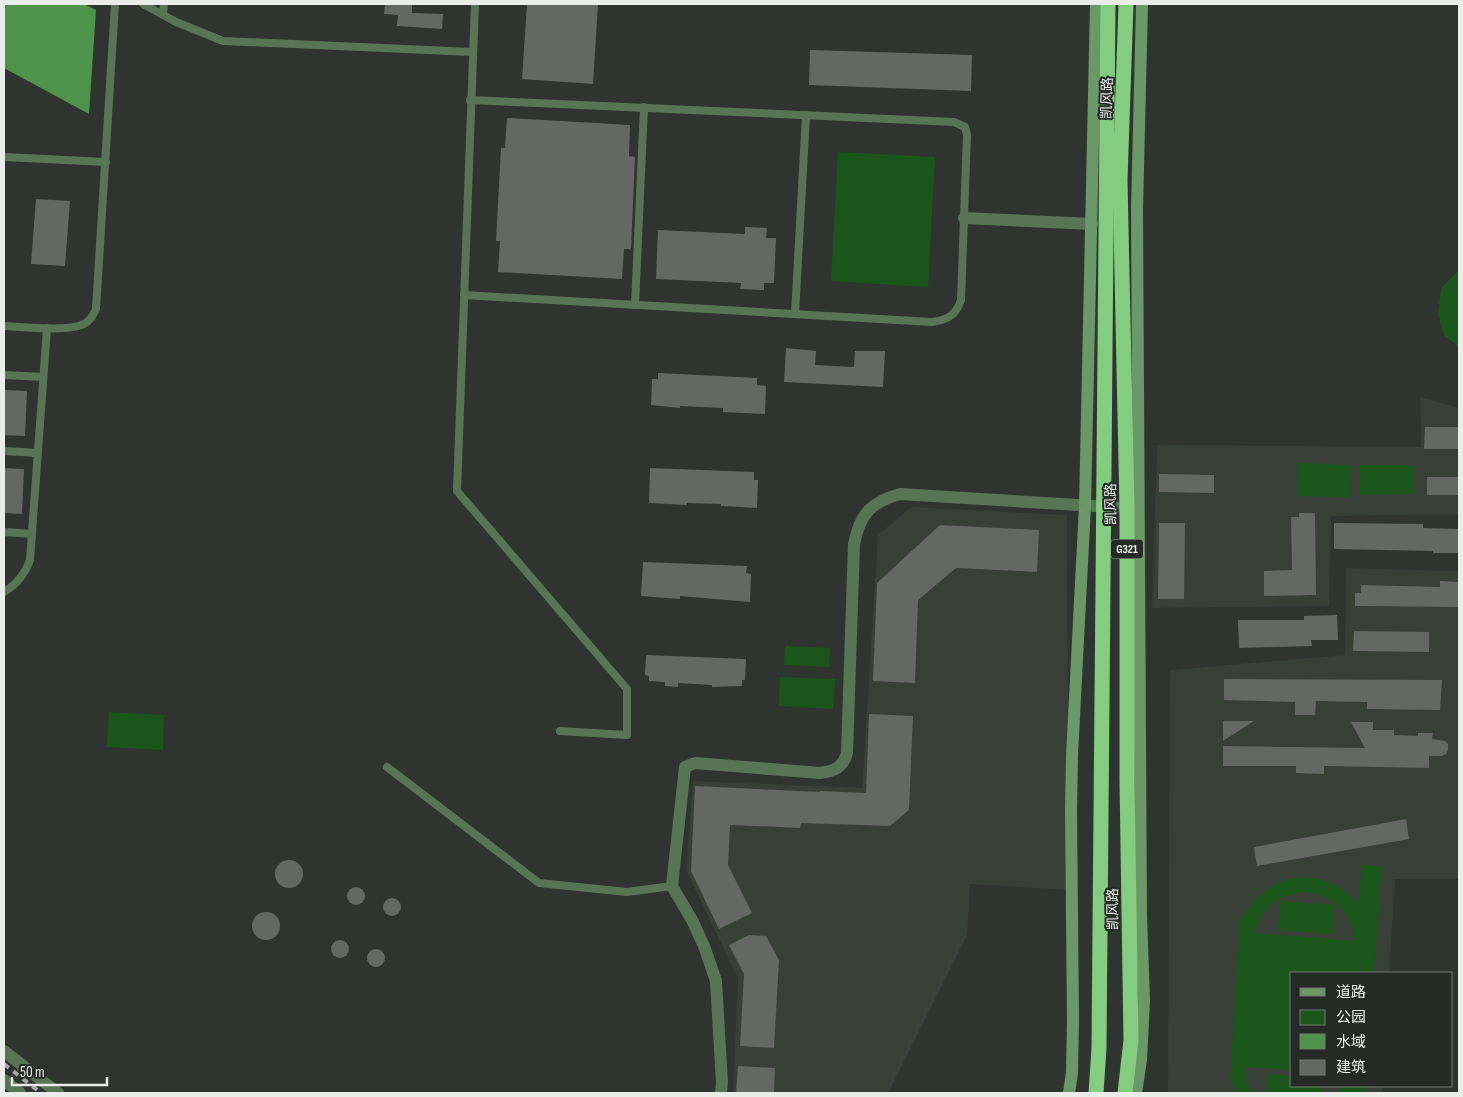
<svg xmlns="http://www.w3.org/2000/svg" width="1463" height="1097" font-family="'Sofia Sans Condensed','Noto Sans SC',sans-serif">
<rect width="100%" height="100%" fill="#303430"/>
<g fill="#373f36">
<polygon points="1420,397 1459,408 1459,515 1331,516 1329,606 1152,608 1157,445 1421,447"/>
<polygon points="911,507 1067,515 1069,890 970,884 967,935 888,1093 733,1093 738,978 686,870 693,781 862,788 878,535"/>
<polygon points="1346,568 1459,571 1459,879 1395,879 1389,973 1292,973 1292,1086 1382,1086 1382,1093 1168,1093 1170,670 1345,655"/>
</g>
<g fill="#1a5619" fill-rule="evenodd">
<polygon points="838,152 935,157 928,287 831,281"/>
<polygon points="1459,270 1459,347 1444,335 1438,315 1441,288"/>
<polygon points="1298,463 1351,465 1350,497 1297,496"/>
<polygon points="1359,465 1413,465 1413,494 1360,495"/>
<polygon points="785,646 830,648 829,667 784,665"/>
<polygon points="780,677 835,679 833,709 779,706"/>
<polygon points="109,712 164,715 163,750 107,747"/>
<path d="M1362 865 1382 866 1374 973H1292V1070L1246 1067 1247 1082 1253 1093H1237L1230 1079 1240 921C1246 912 1252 901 1261 894 1292 868 1333 874 1358 904ZM1307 892C1334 896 1353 913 1355 941L1255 933C1260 906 1281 894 1307 892Z"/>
<polygon points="1280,901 1335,905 1332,934 1278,930"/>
<polygon points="1268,1074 1292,1076 1292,1086 1322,1086 1321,1093 1266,1093"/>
<polygon points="1343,1086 1365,1086 1364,1093 1339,1093"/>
</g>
<polygon fill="#4d944a" points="4,4 84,4 96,10 89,114 4,68"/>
<g fill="#646763">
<polygon points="385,4 412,4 412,13 443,14 442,29 397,26 398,15 384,14"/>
<polygon points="527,4 598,4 593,84 522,79"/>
<polygon points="810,50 972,55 971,91 809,85"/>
<polygon points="507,118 630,125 629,156 635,157 631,249 624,249 622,279 498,272 500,241 496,241 501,148 505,148"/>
<polygon points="36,199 70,201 65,266 31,264"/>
<polygon points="745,227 767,228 766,238 776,238 774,283 764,283 764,290 740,289 741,283 656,279 658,230 745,234"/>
<polygon points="786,348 816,351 815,365 854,367 855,351 885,351 883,387 784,382"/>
<polygon points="658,373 757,378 757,385 766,386 765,414 723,412 723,408 680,406 680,408 651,405 652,379 658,379"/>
<polygon points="4,390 27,391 25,436 4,435"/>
<polygon points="1425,427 1459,427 1459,449 1424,449"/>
<polygon points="4,468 24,469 22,514 4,513"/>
<polygon points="650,468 754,472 754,480 758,480 757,508 721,506 721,504 687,503 687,505 649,503"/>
<polygon points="1159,474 1214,475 1214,493 1159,492"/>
<rect x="1427" y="477" width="32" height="18"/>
<polygon points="1299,513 1315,513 1316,595 1264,596 1264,571 1292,570 1291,517 1299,517"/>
<polygon points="1159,523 1185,523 1184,599 1158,599"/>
<polygon points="1334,523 1423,524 1423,528 1459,529 1459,553 1433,553 1433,551 1334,549"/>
<polygon points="940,525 1039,530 1037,572 956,568 918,600 915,683 873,681 877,583"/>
<polygon points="643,562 747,566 746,573 751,574 750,602 680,596 680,599 641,596"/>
<polygon points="1440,581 1459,582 1459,607 1355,606 1355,593 1361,593 1361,585 1440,587"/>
<polygon points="1337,615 1338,640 1311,640 1312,646 1239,648 1238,620 1304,620 1304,616"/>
<polygon points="1354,631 1429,632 1429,652 1353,651"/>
<polygon points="646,655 746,659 745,680 742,680 742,686 712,687 712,685 678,683 678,687 665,686 665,682 649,681 649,676 645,675"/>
<polygon points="1224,679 1442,680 1440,710 1367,709 1367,702 1316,701 1315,715 1295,715 1295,702 1224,700"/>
<polygon points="869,714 913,716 909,810 890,826 801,823 800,828 730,825 728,865 752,913 719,929 691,871 695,786 820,792 820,791 866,793"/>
<polygon points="1223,721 1254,721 1223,741"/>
<polygon points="1351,722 1373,722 1373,730 1394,730 1394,735 1418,736 1418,733 1433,733 1432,739 1445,741 1448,744 1448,750 1446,754 1442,756 1429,756 1429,768 1324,766 1324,774 1296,773 1296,766 1223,766 1223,746 1365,748"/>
<polygon points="1406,819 1409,839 1257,866 1254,847"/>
<circle cx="289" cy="874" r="14"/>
<circle cx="356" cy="896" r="9"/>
<circle cx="392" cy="907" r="9"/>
<circle cx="266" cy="926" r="14"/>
<polygon points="749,935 766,936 779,960 774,1048 740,1046 744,974 729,945"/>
<circle cx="340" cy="949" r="9"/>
<circle cx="376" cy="958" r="9"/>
<polygon points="738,1066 775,1068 774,1093 736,1093"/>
</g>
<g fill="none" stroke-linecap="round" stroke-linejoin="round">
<g stroke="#577455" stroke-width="8">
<polyline points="143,4 176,22 223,41 472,52"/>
<polyline points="475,4 457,491 627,689 627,735 560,731"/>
<polyline points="163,15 164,4"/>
<polyline points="4,157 106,162"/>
<path d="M464 295 932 322C948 320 956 315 961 300L967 135 965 127 954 122 470 100"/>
<polyline points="635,305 644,107"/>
<polyline points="795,314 806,115"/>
<path d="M4 326C23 327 68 332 84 324 90 321 93 316 96 309L115 4"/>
<polyline points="4,375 43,377"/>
<polyline points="4,451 38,453"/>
<polyline points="4,532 32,534"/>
<path d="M4 592C16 585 25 574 30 560L47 328"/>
<polyline points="387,767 539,883 627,892 672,886"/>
</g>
<g stroke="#577455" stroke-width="12">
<polyline points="964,218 1092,224"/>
<polyline points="4,1051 58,1093"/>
<polyline points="4,1080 20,1093"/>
<path d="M721 1093 722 1083 716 981 704 946 692 920 672 886 685 767 695 763 820 773C834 771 843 768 847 753L854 544C860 514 871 502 900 494L1127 508"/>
</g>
<g stroke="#6a9867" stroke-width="12">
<polyline points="1069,1093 1072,1073 1073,1020 1071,811 1072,755 1085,506 1096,4"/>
<polyline points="1136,1093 1141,1060 1144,1001 1141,916 1137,210 1142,4"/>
</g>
<g stroke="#84cc80" stroke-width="15">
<polyline points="1096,1093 1099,1048 1108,4"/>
<polyline points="1125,1093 1131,1040 1127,780 1127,508 1120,180 1126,4"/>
</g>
<polyline stroke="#a6a8a5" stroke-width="4" stroke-dasharray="6 6" stroke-linecap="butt" points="4,1064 41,1093"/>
</g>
<g text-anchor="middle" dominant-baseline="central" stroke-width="4" stroke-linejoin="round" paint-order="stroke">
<rect fill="#262a26" stroke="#b0b2af" stroke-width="1" x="1111" y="539.5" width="32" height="19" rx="4"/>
<g font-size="12" font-weight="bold" fill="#ebedea">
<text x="1127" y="549">G321</text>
</g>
<g font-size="14" fill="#ebedea" stroke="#262a26">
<text transform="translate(1107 98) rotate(-88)">凯风路</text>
<text transform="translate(1111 504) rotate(-91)">凯风路</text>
<text transform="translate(1113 909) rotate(-91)">凯风路</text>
</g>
</g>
<rect width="1463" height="1097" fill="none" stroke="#ebedea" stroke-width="10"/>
<rect x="1290" y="972" width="162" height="115" fill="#262a26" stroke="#757874"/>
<rect x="1300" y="988" width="25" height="8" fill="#6a9867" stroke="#757874"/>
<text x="1336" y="997" font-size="15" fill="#ebedea">道路</text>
<rect x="1300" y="1010" width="25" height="15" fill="#1a5619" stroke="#757874"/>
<text x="1336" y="1022" font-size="15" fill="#ebedea">公园</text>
<rect x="1300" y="1034" width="25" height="15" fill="#4d944a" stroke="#757874"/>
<text x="1336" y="1047" font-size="15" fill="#ebedea">水域</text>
<rect x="1300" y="1060" width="25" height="15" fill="#646763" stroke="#757874"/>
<text x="1336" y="1072" font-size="15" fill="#ebedea">建筑</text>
<path d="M12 1077v8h95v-8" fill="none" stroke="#ebedea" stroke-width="2.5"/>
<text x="20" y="1077" font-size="15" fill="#ebedea" stroke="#262a26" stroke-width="4" paint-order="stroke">50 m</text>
</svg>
